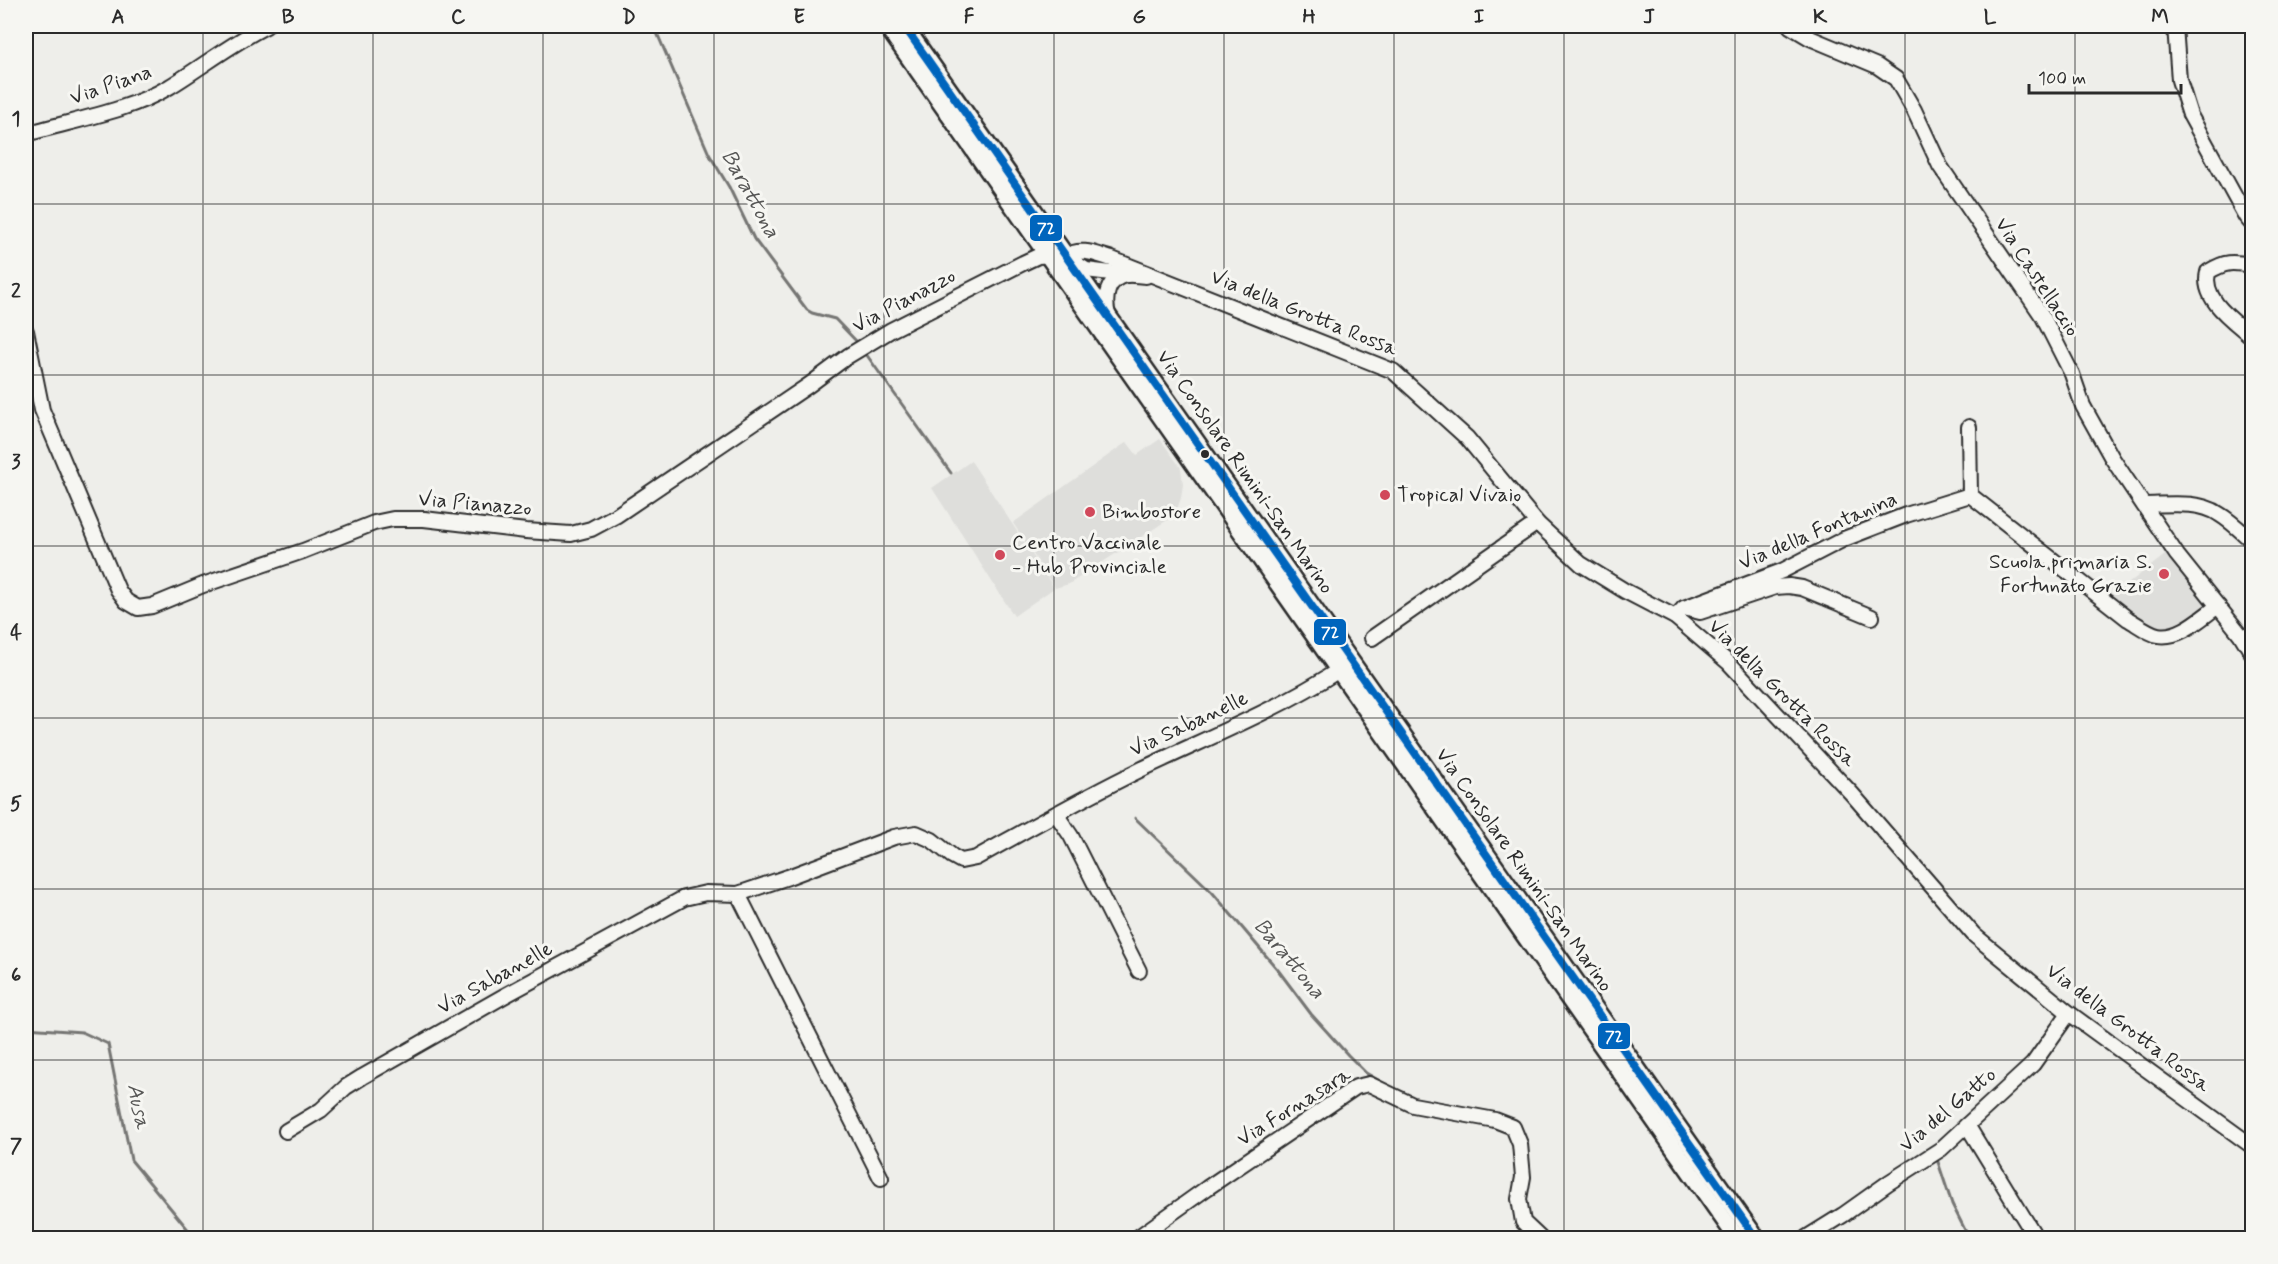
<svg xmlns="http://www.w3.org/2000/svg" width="2278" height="1264" font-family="Mynerve,sans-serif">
<rect width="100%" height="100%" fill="#eeeeea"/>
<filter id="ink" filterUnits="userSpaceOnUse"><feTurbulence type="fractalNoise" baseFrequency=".0167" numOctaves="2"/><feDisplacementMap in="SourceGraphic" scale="12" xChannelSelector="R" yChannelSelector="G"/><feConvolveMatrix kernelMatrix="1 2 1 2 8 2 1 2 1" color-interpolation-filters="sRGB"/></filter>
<g filter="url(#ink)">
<g fill="#dededb">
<polygon points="1160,439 1181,468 1183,484 1181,498 1175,515 1069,584 1055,588 1013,523 1127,442 1137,455"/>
<polygon points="971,461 1054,588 1014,616 932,488"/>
<polygon points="2170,551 2212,606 2167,632 2153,629 2111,597"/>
</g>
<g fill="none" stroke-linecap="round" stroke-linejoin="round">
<g stroke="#757573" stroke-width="3">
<polyline points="654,26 709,154 729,187 754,239 807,310 812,313 835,319 858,343"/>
<polyline points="866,354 951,473"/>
<polyline points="1135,818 1212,892 1278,970 1311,1014 1348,1055 1366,1073 1392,1088"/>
<polyline points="26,1028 82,1032 108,1044 131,1160 195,1238"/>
<polyline points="1937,1159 1952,1204 1969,1238"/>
</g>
<g stroke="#2b2b2b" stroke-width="18">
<g id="minor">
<polyline points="1790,26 1810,38 1877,66 1896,79 1914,110 1940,166 2043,317 2072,374 2083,406 2112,458 2177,555 2241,635 2252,653"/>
<polyline points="2175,26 2179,80 2190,115 2246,217 2252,224"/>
<path d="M26 134C73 120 127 112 169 87 202 67 232 43 266 26"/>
<path d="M1066 256C1081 247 1095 254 1112 259L1393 371 1467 438 1537 523 1581 564 1625 591 1675 617 1729 663 1852 794 1974 935 2069 1013 2252 1146"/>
<polyline points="1069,259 1086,270 1127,275"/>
<path d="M2252 265C2232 262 2226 261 2208 272 2201 300 2234 321 2252 337"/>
<path d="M1108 315C1104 299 1106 279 1126 275 1132 274 1140 276 1146 276"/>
<polyline points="26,331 42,410 118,590 126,601 138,608 152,606 203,585 303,551 374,523 393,519 424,519 526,531 571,534 591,529 617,515 809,385 848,356 891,330 1023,263 1038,256 1054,255"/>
<path d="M1969 427 1970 495 2128 619C2137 624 2148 633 2158 635 2180 639 2201 618 2218 606"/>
<path d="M2144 505C2166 505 2199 500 2219 514 2231 521 2242 532 2252 541"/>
<polyline points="1684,608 1700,612 1775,587 1789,586 1802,588 1872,617"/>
<polyline points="1675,617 1684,608 1782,571 1844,539 1906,515 1970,495"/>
<polyline points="1372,638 1537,523"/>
<polyline points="1056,814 1071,836 1139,971"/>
<polyline points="738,894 881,1178"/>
<polyline points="1967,1125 2036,1238"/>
<path d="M286 1131 321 1110 346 1087 362 1077 504 996 684 898 706 893 738 894 788 877 894 837 916 833 932 840 952 856 961 861 976 858C1030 828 1084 797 1140 770 1207 738 1277 710 1339 670"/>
<polyline points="1137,1238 1207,1188 1356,1087 1369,1084 1413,1105 1495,1120 1513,1127 1520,1144 1523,1177 1519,1199 1523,1222 1540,1238"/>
<polyline points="1806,1238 1843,1215 1888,1183 1941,1149 2033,1064 2069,1013"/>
</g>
</g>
<g stroke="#2b2b2b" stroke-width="21">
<g id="major">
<polyline points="887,26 1737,1238"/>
<polyline points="904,26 1756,1238"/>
</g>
</g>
<use href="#minor" stroke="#f6f6f2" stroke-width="14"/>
<use href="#major" stroke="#f6f6f2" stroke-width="16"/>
<g stroke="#f6f6f2" stroke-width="12">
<polyline id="bus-1" points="904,26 1756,1238"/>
</g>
<use href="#bus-1" stroke="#0065bd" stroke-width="8"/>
</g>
</g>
<path fill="none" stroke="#2b2b2b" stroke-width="1.5" stroke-opacity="0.55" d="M203 26V1238M373 26V1238M543 26V1238M714 26V1238M884 26V1238M1054 26V1238M1224 26V1238M1394 26V1238M1564 26V1238M1735 26V1238M1905 26V1238M2075 26V1238M26 204H2252M26 375H2252M26 546H2252M26 718H2252M26 889H2252M26 1060H2252"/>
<circle fill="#2b2b2b" stroke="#f6f6f2" stroke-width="2" cx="1205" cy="454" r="5"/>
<g fill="#d1495b" stroke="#f6f6f2" stroke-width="2">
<circle cx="1385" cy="495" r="6"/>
<circle cx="1090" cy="512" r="6"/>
<circle cx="1000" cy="555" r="6"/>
<circle cx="2164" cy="574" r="6"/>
</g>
<g text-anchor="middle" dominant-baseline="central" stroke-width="6" stroke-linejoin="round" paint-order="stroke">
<g font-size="21" fill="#2b2b2b" stroke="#f6f6f2">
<text transform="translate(111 85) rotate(-19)">Via Piana</text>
<text transform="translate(2037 277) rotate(57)">Via Castellaccio</text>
<text transform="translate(904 301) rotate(-28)">Via Pianazzo</text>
<text transform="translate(1304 313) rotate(22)">Via della Grotta Rossa</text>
<text transform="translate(1245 472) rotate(55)">Via Consolare Rimini-San Marino</text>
<text transform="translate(475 504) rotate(5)">Via Pianazzo</text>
<text transform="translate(1818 531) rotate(-23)">Via della Fontanina</text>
<text transform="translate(1782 693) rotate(45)">Via della Grotta Rossa</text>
<text transform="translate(1189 724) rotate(-25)">Via Sabanelle</text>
<text transform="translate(1524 870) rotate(55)">Via Consolare Rimini-San Marino</text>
<text transform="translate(495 978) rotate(-29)">Via Sabanelle</text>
<text transform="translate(2128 1028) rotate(37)">Via della Grotta Rossa</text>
<text transform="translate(1294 1107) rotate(-32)">Via Fornasara</text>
<text transform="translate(1948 1110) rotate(-40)">Via del Gatto</text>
</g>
<g font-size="21" fill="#2b2b2b" stroke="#f6f6f2" text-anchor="start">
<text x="1397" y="495">Tropical Vivaio</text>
<text x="1102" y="512">Bimbostore</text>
<text x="1012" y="543">Centro Vaccinale<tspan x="1012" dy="24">- Hub Provinciale</tspan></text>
<text x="2152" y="562" text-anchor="end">Scuola primaria S.<tspan x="2152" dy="24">Fortunato Grazie</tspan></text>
</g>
<g font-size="22" font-style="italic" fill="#565655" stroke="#f6f6f2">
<text transform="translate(750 194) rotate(61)">Barattona</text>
<text transform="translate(1289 959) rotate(50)">Barattona</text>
<text transform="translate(138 1106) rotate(79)">Ausa</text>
</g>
</g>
<g stroke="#f6f6f2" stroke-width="2">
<rect x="1029" y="214" width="34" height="28" rx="6" fill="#0065bd"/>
<rect x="1313" y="618" width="34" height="28" rx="6" fill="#0065bd"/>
<rect x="1597" y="1022" width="34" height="28" rx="6" fill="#0065bd"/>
</g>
<g font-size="16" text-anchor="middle" font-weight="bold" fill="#fff">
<text x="1046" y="234">72</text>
<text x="1330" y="638">72</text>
<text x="1614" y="1042">72</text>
</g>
<rect width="2278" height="1264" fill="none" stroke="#f6f6f2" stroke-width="66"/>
<path d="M2029 84v9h152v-9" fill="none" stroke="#2b2b2b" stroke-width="3"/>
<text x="2038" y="84" font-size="18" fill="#2b2b2b" stroke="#f6f6f2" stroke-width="4.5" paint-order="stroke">100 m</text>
<rect x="33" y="33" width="2212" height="1198" fill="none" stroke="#2b2b2b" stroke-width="2"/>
<g font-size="20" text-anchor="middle" font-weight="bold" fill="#2b2b2b">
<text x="118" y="23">A</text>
<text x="288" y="23">B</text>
<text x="458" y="23">C</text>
<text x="629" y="23">D</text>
<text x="799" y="23">E</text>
<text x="969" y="23">F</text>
<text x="1139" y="23">G</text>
<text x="1309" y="23">H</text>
<text x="1479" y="23">I</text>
<text x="1649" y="23">J</text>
<text x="1820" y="23">K</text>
<text x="1990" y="23">L</text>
<text x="2160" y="23">M</text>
<text x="16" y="125">1</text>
<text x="16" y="297">2</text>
<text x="16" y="468">3</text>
<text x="16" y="639">4</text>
<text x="16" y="810">5</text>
<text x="16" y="981">6</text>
<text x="16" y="1152">7</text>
</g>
</svg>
